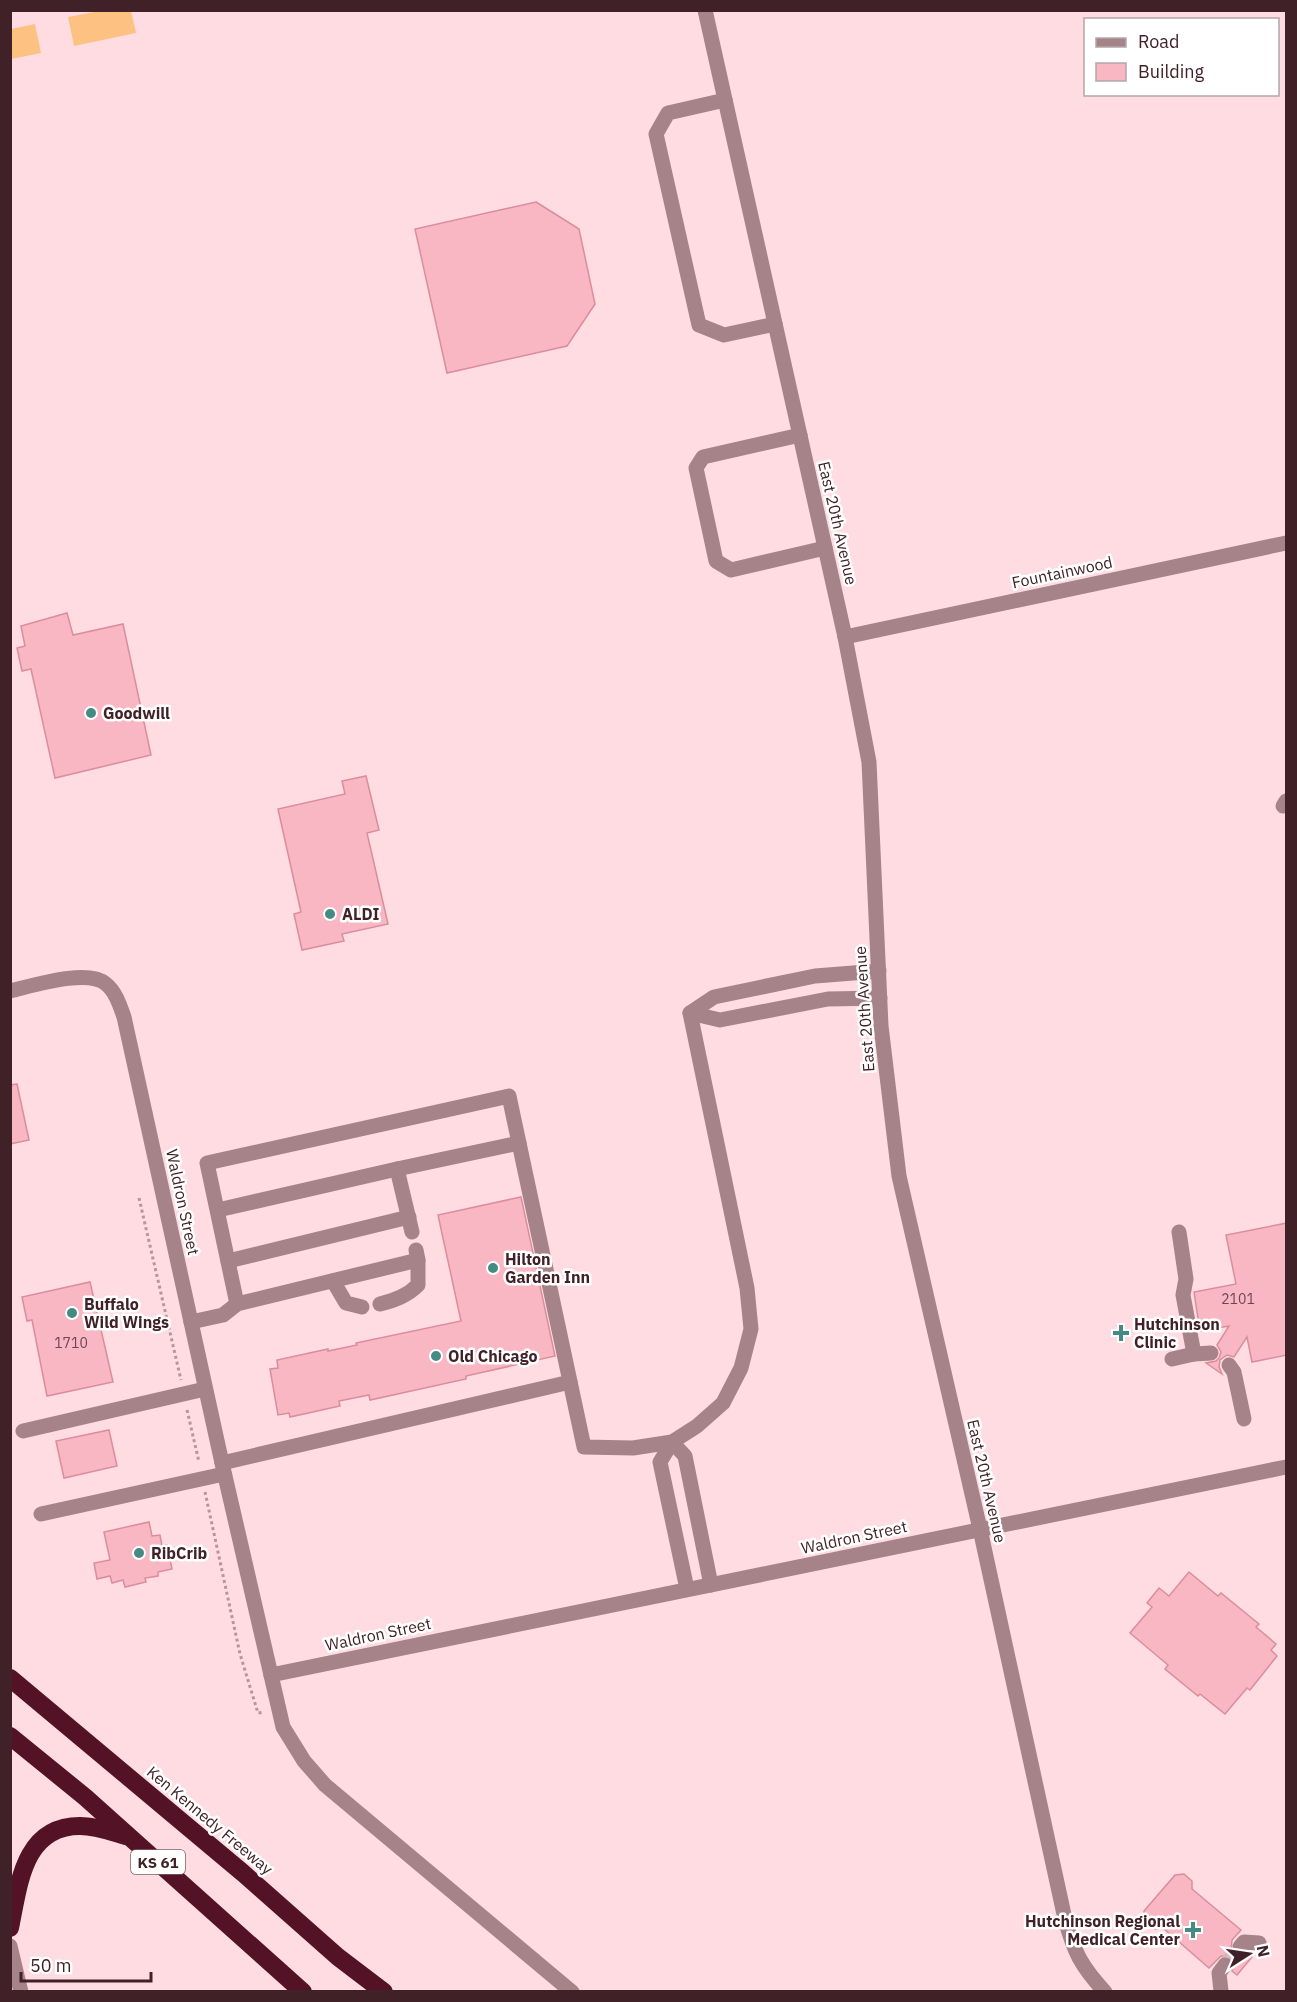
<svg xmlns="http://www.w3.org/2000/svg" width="1297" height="2002" font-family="'IBM Plex Sans',sans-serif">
<rect width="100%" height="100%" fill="#fedce1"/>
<g fill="#fdc182">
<polygon points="99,11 131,11 136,33 74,46 68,17"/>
<polygon points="35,24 41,53 11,59 11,29"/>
</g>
<g fill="#f8b7c3" stroke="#db8d9c" stroke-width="1.5">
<polygon points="536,202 579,229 595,304 567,346 447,373 415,229"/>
<polygon points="67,613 73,635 123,624 151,755 55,778 31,669 22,671 17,648 25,646 21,626"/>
<polygon points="366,776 379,830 367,833 388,924 342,934 344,941 302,950 294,914 301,912 278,809 345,794 342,781"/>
<polygon points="17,1084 29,1140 10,1144 10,1085"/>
<polygon points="521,1197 555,1356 466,1376 466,1379 370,1400 369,1395 339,1401 340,1406 290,1417 289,1413 278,1415 270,1369 278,1368 277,1360 328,1349 328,1351 357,1345 356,1343 461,1321 438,1215"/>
<polygon points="1287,1223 1287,1355 1252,1362 1247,1337 1234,1357 1227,1355 1220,1360 1219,1367 1222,1374 1206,1363 1216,1361 1219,1358 1221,1352 1217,1345 1229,1326 1200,1331 1194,1292 1236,1284 1226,1235"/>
<polygon points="90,1282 113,1382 47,1396 32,1320 27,1321 22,1297"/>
<polygon points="109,1430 117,1466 64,1478 56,1441"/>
<polygon points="149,1522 152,1536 160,1535 162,1546 167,1545 172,1569 158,1572 158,1576 145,1578 146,1582 125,1587 123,1580 112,1583 110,1576 97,1579 94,1563 110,1560 104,1532"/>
<polygon points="1189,1572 1218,1596 1221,1593 1259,1624 1256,1627 1276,1644 1271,1650 1277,1656 1250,1690 1247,1688 1225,1714 1200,1694 1198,1696 1165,1669 1168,1665 1130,1633 1152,1607 1147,1603 1159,1588 1169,1596"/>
<polygon points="1184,1874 1192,1881 1192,1889 1241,1930 1232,1940 1231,1951 1238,1956 1248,1953 1252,1957 1237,1975 1232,1971 1234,1962 1230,1957 1221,1956 1209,1968 1163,1928 1155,1929 1145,1920 1144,1911 1175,1875"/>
</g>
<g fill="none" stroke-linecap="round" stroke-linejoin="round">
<polyline stroke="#d8b7bc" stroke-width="15" stroke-dasharray="15 8" stroke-linecap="butt" points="1225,1965 1240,1947"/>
<g stroke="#b6959b" stroke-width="3" stroke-dasharray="3 3" stroke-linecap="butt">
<polyline points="139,1198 181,1380"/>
<polyline points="187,1410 199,1462"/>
<polyline points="205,1492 240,1654 258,1713 264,1712"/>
</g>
<g stroke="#a68389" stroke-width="15">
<path d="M705 10 845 637 869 762 881 1026 899 1176 980 1529 1065 1919C1074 1952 1081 1966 1105 1992"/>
<polyline points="725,100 668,113 656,134 699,325 724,335 775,324"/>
<polyline points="800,435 703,457 696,468 716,561 731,570 825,548"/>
<polyline points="845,637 1286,543"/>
<polyline points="1283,806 1286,801"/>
<polyline points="879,971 815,976 714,997 690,1013 720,1020 828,999 880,998"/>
<path d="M10 991C32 986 88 968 106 984 116 992 120 1006 124 1017L222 1463 271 1675 1286 1467"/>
<polyline points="218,1210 397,1169"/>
<polyline points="412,1232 397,1169 519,1143 584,1447 633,1448 672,1442 697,1426 723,1403 741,1368 751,1329 747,1288 690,1013"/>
<polyline points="1179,1232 1186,1279 1183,1295 1194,1354"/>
<polyline points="228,1261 409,1217"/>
<polyline points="333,1281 346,1303 362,1307"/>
<polyline points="237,1304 207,1163 509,1096 519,1143"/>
<path d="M380 1304C395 1300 407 1296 418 1285V1260"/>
<polyline points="191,1322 223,1315 237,1304 418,1260 416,1250"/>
<polyline points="1172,1359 1194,1354 1211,1353"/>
<polyline points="1229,1365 1234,1372 1244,1419"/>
<polyline points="23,1431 205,1389"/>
<polyline points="222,1463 570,1382"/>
<polyline points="41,1514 224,1474"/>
<polyline points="687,1589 660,1462 672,1442 685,1456 711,1585"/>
<polyline points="271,1675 283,1727 304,1761 325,1785 572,1992"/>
<polyline points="10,1946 21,1992"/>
<polyline points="1240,1947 1244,1942 1259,1943"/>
<polyline points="1221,1991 1219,1973 1225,1965"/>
</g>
<g stroke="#531226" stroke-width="18">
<polyline points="10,1678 243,1873 338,1957 384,1992"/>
<polyline points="10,1736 85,1797 303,1992"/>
<path d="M10 1928C19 1885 23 1826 80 1826 96 1826 112 1832 126 1836"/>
</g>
</g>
<g fill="#458b84" stroke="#fff" stroke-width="2">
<circle cx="91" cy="713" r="6"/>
<circle cx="330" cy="914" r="6"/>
<circle cx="493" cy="1268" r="6"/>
<circle cx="72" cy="1313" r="6"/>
<path d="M1118 1324h6v6h6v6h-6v6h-6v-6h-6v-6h6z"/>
<circle cx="436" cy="1356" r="6"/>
<circle cx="139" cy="1553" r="6"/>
<path d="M1190 1921h6v6h6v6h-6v6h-6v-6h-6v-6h6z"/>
</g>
<g text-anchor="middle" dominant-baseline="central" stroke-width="5" stroke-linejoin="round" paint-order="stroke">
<g font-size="14" fill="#6e464f">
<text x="1238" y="1299">2101</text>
<text x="71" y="1343">1710</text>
</g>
<rect fill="#fff" stroke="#796468" stroke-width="1.5" x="131" y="1850" width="54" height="24" rx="4.5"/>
<g font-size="15" font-weight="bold" fill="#402128">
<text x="158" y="1862">KS 61</text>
</g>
<g font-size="16" fill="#402128" stroke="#fff">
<text transform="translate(838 523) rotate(77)">East 20th Avenue</text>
<text transform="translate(1062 572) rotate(-12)">Fountainwood</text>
<text transform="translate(864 1009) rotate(-94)">East 20th Avenue</text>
<text transform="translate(183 1202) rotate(78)">Waldron Street</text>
<text transform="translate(987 1481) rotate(77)">East 20th Avenue</text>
<text transform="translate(854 1537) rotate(-12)">Waldron Street</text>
<text transform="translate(378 1634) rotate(-12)">Waldron Street</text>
<text transform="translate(210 1820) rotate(40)">Ken Kennedy Freeway</text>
</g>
<g font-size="16" font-weight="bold" fill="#402128" stroke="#fff" text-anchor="start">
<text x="103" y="713">Goodwill</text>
<text x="342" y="914">ALDI</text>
<text x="505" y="1259">Hilton<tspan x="505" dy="18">Garden Inn</tspan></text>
<text x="84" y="1304">Buffalo<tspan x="84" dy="18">Wild Wings</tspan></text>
<text x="1134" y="1324">Hutchinson<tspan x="1134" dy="18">Clinic</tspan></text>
<text x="448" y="1356">Old Chicago</text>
<text x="151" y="1553">RibCrib</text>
<text x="1180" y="1921" text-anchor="end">Hutchinson Regional<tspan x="1180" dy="18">Medical Center</tspan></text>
</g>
</g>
<rect width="1297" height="2002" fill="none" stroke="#402128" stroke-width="24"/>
<rect x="1084" y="18" width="195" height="78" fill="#ffffff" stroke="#b3a6a9" stroke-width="1.5"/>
<rect x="1096" y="38" width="30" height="9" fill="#a68389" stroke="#b3a6a9" stroke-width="1.5"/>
<text x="1138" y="48" font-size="18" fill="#402128">Road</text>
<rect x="1096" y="63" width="30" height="18" fill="#f8b7c3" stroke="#b3a6a9" stroke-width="1.5"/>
<text x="1138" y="78" font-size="18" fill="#402128">Building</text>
<g transform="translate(1249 1954) rotate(78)" stroke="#ffffff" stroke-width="4.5" paint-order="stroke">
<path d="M0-4.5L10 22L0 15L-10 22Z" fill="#402128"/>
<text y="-9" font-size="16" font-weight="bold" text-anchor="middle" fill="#402128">N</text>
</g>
<path d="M21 1972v9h130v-9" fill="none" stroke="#402128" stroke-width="3"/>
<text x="30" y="1972" font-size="18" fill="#402128" stroke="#ffffff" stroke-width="4.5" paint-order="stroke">50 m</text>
</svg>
